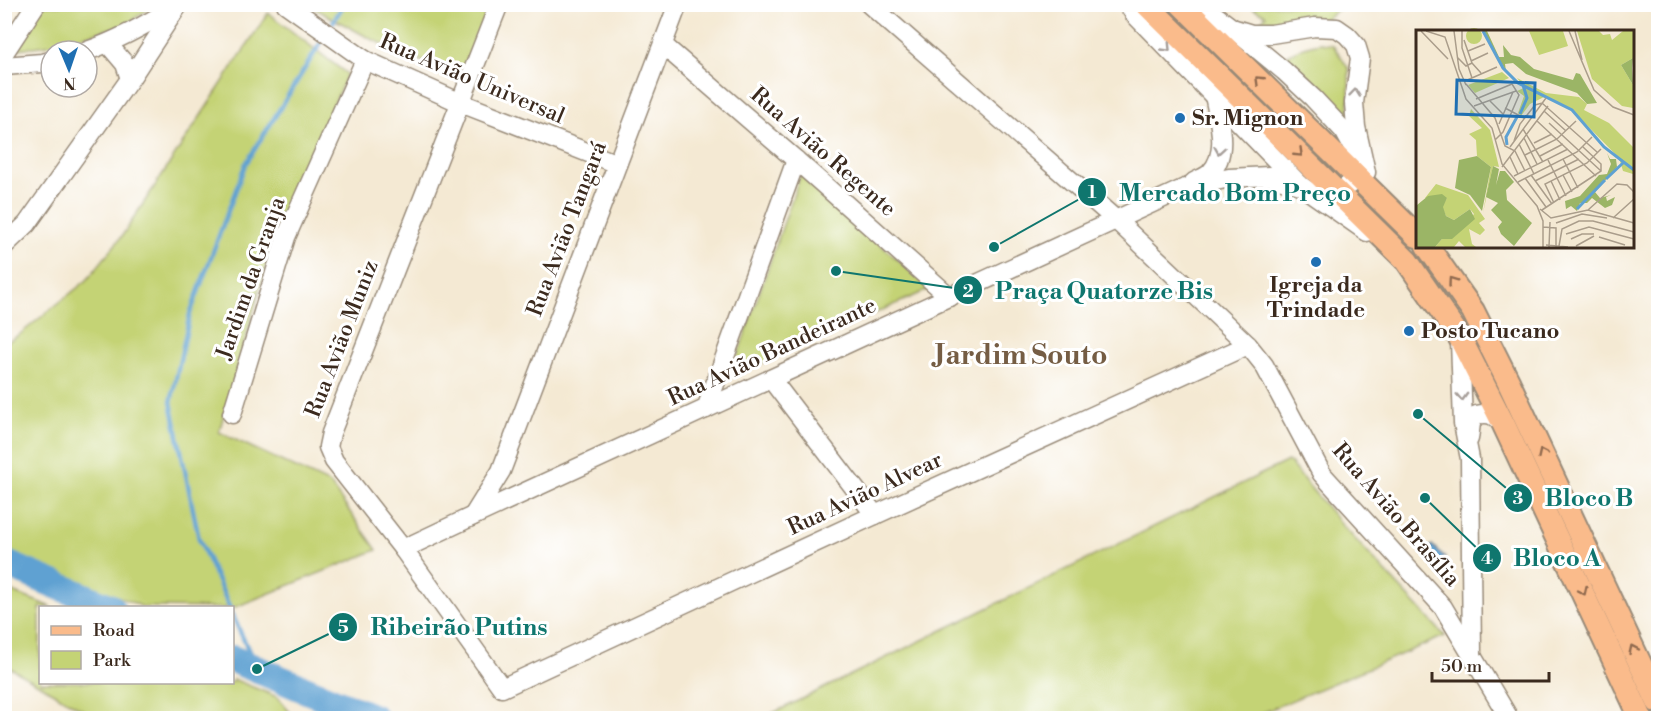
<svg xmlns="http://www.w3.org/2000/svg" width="1663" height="723" font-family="'Libre Bodoni',serif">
<rect width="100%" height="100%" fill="#fff"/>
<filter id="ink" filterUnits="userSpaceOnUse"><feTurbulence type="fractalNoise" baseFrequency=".0167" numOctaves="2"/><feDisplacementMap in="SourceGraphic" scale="12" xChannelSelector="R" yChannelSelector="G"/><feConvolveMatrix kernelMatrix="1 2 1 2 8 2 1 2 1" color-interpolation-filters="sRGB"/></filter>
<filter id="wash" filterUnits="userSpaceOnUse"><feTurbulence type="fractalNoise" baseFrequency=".008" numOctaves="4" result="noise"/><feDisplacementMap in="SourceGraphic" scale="24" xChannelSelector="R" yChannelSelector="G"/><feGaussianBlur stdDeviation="1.35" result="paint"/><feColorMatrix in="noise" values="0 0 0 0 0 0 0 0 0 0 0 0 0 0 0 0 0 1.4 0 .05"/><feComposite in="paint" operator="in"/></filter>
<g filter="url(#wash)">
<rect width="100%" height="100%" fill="#f4e9d3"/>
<g fill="#c4d375" stroke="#807e4a" stroke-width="1.5">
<polygon points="43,5 154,5 127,24 55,44 11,50"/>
<polygon points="308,5 490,5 461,78 371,39"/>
<polygon points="1247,5 1344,5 1315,27 1253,31 1266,15"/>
<polygon points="268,13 347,74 273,242 219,432 330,484 377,550 233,608 143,607 5,550 5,343 19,335 87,280 122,236"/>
<path d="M1320 43 1333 45 1349 69V126L1283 58C1295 50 1306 45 1320 43Z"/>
<polygon points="801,173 930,289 730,377"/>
<polygon points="1288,461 1341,524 1445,636 1250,718 763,718"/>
<polygon points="5,589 51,607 40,608 40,682 232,682 233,679 277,697 295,718 97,718 5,665"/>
</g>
<polygon fill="#5ea1d2" stroke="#4c6678" stroke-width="1.5" points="1432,545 1445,558 1438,563 1426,551"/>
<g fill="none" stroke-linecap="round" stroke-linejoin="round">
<g stroke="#5ea1d2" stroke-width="4.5">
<polyline points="333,22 344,4"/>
<polyline points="230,608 199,539 171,402 190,314 245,165 320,44"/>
<polyline points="232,614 257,669"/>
</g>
<g stroke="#5ea1d2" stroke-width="28">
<polyline points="4,563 111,608"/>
<polyline points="232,659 374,718"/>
</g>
</g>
</g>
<g filter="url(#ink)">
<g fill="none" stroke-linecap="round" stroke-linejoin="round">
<g stroke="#988a78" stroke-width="21">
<g id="minor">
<polyline points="286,4 365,60 461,103 617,164"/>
<polyline points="499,4 331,433 328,447 334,461 403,549 502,688 875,515 1248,345"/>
<polyline points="869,4 1116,220 1248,345 1264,365 1322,474 1443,607 1509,718"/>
<polyline points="1128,4 1135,15 1300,185 1367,232"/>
<polyline points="1200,4 1232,28 1284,71 1313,98 1344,131 1355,151"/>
<polyline points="1232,28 1252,34 1271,34 1315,27 1337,28 1347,35 1356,45 1360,58 1354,103 1356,127 1366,172 1327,201"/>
<polyline points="108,44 125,64 130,79"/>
<polyline points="663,45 796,160 950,297"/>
<path d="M87 51C119 40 146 25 174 7"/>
<polyline points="4,53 36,4"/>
<polyline points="4,66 42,63 51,61"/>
<path d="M1194 182C1199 179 1206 177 1210 173 1230 153 1218 118 1214 95"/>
<polyline points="4,246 27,224 130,79 179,4"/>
<polyline points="1460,341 1463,423 1470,459 1472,655"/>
<polyline points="771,379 875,515"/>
<polyline points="706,409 796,160"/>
<polyline points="232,414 286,237 365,60"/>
<path d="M1469 439 1471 423 1476 415C1491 412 1493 415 1504 425"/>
<polyline points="473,516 501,471 678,4"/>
<polyline points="403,549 473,516 1185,188 1229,178 1269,176 1300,185"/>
</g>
</g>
<g stroke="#988a78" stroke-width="26">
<g id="major">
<polyline points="1146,4 1407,261 1460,338 1504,425 1641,718"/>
<polyline points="1181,4 1417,236"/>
<polyline points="1427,246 1473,311 1508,381 1658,702"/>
</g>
</g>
<use href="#minor" stroke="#fff" stroke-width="18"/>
<use href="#major" stroke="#fabb8b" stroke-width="22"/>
</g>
<defs><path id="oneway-chevron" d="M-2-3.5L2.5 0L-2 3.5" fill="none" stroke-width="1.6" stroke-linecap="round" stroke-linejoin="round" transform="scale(1.5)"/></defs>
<g stroke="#a79f9a">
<use href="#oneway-chevron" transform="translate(1167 48) rotate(46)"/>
<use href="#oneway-chevron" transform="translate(1355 93) rotate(-84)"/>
<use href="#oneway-chevron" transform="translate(1219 150) rotate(99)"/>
<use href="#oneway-chevron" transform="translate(1462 397) rotate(88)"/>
</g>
<g stroke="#916b4f">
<use href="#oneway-chevron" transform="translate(1259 80) rotate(-136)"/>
<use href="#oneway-chevron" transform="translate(1299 153) rotate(44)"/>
<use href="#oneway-chevron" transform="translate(1452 281) rotate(-126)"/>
<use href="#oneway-chevron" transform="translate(1542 453) rotate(-115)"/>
<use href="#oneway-chevron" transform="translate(1583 591) rotate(65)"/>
<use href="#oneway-chevron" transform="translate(1633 649) rotate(-115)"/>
</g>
</g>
<g fill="#1f6fb2" stroke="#fff" stroke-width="2">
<circle cx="1180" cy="118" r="6"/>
<circle cx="1316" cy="262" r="6"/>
<circle cx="1409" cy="331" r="6"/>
</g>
<g text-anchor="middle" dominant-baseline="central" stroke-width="6" stroke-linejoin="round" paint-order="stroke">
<g font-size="22" fill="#3b2a1e" stroke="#fff">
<text transform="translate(472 79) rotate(23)">Rua Avião Universal</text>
<text transform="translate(823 152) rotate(41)">Rua Avião Regente</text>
<text transform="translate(567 229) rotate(-69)">Rua Avião Tangará</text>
<text transform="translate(251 278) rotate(-71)">Jardim da Granja</text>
<text transform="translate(342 339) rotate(-69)">Rua Avião Muniz</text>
<text transform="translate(772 352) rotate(-25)">Rua Avião Bandeirante</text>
<text transform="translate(865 494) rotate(-25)">Rua Avião Alvear</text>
<text transform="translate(1396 515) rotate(49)">Rua Avião Brasília</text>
</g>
<g font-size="22" font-weight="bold" fill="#3b2a1e" stroke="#fff" text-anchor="start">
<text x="1192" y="118">Sr. Mignon</text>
<text x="1316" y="285" text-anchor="middle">Igreja da<tspan x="1316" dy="25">Trindade</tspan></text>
<text x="1421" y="331">Posto Tucano</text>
</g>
<g font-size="28" font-weight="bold" fill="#755d44" stroke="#fff">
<text x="1021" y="355">Jardim Souto</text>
</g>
</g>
<g transform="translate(1416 30)">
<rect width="218" height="218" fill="#f4e9d3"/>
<path d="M50 6a8 8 0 1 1 16 0a8 8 0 1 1-16 0ZM113 1H147L152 16 123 25ZM161 1H183L187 5 194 4 196 10 207 1H217V28L205 35 217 55V78L206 76 176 49ZM86 42 93 48 59 63 52 55ZM101 48 130 63 163 67 171 74 168 80 193 93 217 117V144L207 141 203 128 156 80 106 54ZM110 57 130 66 114 74 105 86 102 83 108 66 101 61ZM55 79 74 100 83 137 77 136 67 183 75 137 61 126 60 110 53 104 66 98 53 86ZM20 154 52 165 69 189 63 193 69 200 64 205 53 199 56 214 60 217H49L43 211 38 217H19L26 209 39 206 58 184 54 179 38 190 30 186 26 177 31 168H9Z" fill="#c4d375"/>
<path d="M67 1H71L83 27H88L87 15 95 25 104 27 118 39 157 50 160 43 164 44 181 73 171 74 161 63 110 44 97 33 89 34 90 41ZM217 28 216 38 217 55 205 35ZM191 123 194 129H200L201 137 179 162 184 168 195 165 190 167 191 171 199 167 196 175 189 178 176 168 171 173H164L161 181 155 176 150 179 149 171 164 166 183 145 191 144 195 134ZM61 126 75 137 66 181 54 165 39 158 43 130ZM77 136 83 139 80 155 84 141H89L98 152 90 160 91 170 116 193 98 216 85 204 82 197 86 192 75 180 82 173 70 167ZM26 164 31 168 27 177 30 186 38 190 54 179 59 189 36 209H26L19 217H0L1 175 12 166Z" fill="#9bb566"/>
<path fill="none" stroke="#5ea1d2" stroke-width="3" d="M67 1 87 38 102 53 156 80 188 117 218 140M104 84 111 68 107 55M91 115 90 107 101 87M190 149 208 132M161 179 189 150"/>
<path fill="none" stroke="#aa9d8b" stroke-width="1.5" d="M5 1 32 29M10 1 29 7 50 69 76 98 86 134 121 176 127 191V217M38 1 43 39 50 55M46 1V18L56 48M153 1 178 60 197 77 218 85M159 1 166 30M48 10 56 33 65 43M52 21 69 14M41 27 50 36 56 33M55 31 72 23M49 51 81 37M50 54 79 88 89 116 99 121 109 141M60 69 96 54 103 65 87 102 79 110M74 71 87 84M58 76 100 61M89 78 108 88M128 81 150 101M121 91 180 146M133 93 185 141M83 94 97 62M107 99 127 132M108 108 121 134M98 111 104 94 119 75 126 73 181 122M118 113 136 104M103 114 118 144M94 117 130 68M109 125 141 109 160 91M124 126 147 114M94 127 102 144M147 129 162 158M132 130 150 166M86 137 132 76M115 145 136 174M147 145 156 162M98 146 152 119M109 148 130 177M119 151 163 129M135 151 144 170M102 152 161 122 176 107M138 173 129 154 171 133 185 119M124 179 135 188 172 180 218 193M126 180 185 141V134L167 117M172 180 201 154 211 155 218 162M197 188 218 169M140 193 166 184 191 188M127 197 140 198V217M150 204 173 197 218 209M183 207 209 215M155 209 166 204H178M130 215 152 217M143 216 146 199 163 191H177L218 202M160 216 178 206M133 217 134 192"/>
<path fill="#1f6fb2" fill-opacity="0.15" stroke="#1f6fb2" stroke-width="3" d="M41 50 119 53 118 87 40 84Z"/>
<rect width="218" height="218" fill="none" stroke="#3b2a1e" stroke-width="3"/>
</g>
<path fill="none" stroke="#0f766e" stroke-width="2" d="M994 247L1092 192M836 271L968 290M1418 414L1518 498M1425 498L1487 558M257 669L343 627"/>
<g fill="#0f766e" stroke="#fff" stroke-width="2">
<circle cx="994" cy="247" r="6"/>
<circle cx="836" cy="271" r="6"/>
<circle cx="1418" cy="414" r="6"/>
<circle cx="1425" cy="498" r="6"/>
<circle cx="257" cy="669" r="6"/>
<circle cx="1092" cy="192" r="15"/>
<circle cx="968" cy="290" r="15"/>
<circle cx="1518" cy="498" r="15"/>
<circle cx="1487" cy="558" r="15"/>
<circle cx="343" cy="627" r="15"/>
</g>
<g font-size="18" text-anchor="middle" font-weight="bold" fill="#fff">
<text x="1092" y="198">1</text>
<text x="968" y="297">2</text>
<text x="1518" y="504">3</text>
<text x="1487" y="564">4</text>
<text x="343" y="633">5</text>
</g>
<g font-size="24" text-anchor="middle" font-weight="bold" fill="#0f766e" stroke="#fff" stroke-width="6" stroke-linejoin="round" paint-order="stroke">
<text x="1235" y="201">Mercado Bom Preço</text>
<text x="1104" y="299">Praça Quatorze Bis</text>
<text x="1589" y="506">Bloco B</text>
<text x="1557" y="566">Bloco A</text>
<text x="459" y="635">Ribeirão Putins</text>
</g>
<rect width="1663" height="723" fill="none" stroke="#fff" stroke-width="24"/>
<rect x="39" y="606" width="195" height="78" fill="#ffffff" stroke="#b1aaa5" stroke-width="1.5"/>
<rect x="51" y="626" width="30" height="9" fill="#fabb8b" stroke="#b1aaa5" stroke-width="1.5"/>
<text x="93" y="636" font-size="18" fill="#3b2a1e">Road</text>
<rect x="51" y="651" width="30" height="18" fill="#c4d375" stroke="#b1aaa5" stroke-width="1.5"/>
<text x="93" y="666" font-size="18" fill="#3b2a1e">Park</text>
<g transform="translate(69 69) rotate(178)"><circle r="28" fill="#ffffff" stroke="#b1aaa5" stroke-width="1.5"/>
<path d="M0-4.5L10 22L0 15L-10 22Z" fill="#1f6fb2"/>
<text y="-9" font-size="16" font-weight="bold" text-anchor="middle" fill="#3b2a1e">N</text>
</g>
<path d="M1432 672v9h117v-9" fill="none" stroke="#3b2a1e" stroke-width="3"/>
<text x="1441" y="672" font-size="18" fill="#3b2a1e" stroke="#ffffff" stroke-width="4.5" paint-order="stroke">50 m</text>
</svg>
